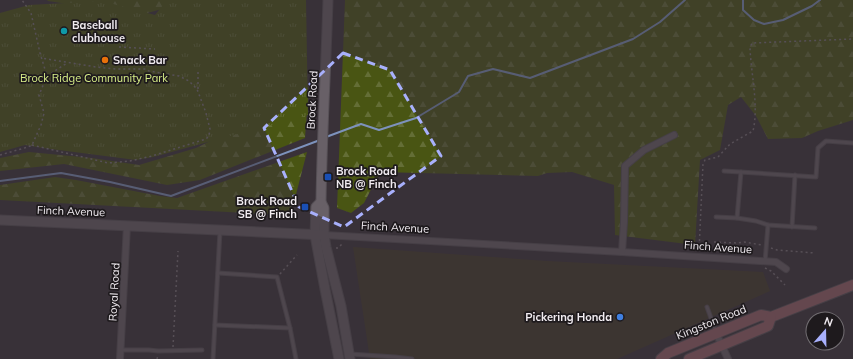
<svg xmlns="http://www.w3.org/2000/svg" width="853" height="359" font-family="Mulish,sans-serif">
<defs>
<pattern id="forest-firs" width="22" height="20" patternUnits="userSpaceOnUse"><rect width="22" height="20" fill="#495513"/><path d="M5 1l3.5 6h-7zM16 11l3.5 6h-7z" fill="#646e36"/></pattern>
<pattern id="park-tufts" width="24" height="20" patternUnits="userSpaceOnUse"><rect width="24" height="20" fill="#495513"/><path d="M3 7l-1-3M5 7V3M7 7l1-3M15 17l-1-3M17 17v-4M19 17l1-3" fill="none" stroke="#646e36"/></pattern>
</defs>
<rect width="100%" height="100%" fill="#393138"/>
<polygon fill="#423b29" points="353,247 547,261 763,272 770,291 617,359 370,359"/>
<g fill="url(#forest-firs)">
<polygon points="47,0 174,0 173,6 140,15 48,1"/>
<polygon points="345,0 853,0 853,120 818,131 802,138 768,139 756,116 741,97 728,105 720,150 700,160 695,245 615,235 614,185 572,172 547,173 538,176 380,172 364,203 351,213 337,208"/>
<polygon points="308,97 305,138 200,180 167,185 64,164 0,171 0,158 29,152 92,158 139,165 196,148 229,132"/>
<polygon points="307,152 294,202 287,215 0,200 0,185 55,177 76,180 160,196 177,198"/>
</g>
<polygon fill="url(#park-tufts)" points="167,0 306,0 308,115 153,157 136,160 43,148 25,145 0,152 0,13 29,5 102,1 155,15"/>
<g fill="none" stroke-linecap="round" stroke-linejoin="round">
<g stroke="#7d92bc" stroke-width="2">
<polyline points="743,0 743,10 754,20 764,24 783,20 812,6 820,0"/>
<polyline points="326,137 361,124 379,130 416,118 459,92 468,76 493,69 530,78 633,39 660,22 685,0"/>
<polyline points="0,181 61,173 110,182 171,196 320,140"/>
</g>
<g stroke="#565056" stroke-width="5">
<g id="lane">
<polyline points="724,171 816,177 818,148 826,141 853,143"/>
<polyline points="716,217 737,218 756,221 768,225 815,228"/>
<polyline points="737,218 741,172"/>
<polyline points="792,227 795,175"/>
<polyline points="765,262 768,225"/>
<polyline points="218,273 277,277 290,328 296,359"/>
<polyline points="707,307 716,332"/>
<polyline points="215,325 290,328"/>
<polyline points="120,350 149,350 158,351 202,350"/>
<polyline points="350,354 395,357 412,359"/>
<polyline points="213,359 220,231"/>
</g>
</g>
<g stroke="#565056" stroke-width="8">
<g id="street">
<polyline points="324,235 622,252 776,262 786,269"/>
<polyline points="622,252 624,222 625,166 644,150 674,135"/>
<polyline points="716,333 728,359"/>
<polyline points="120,359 127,225"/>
</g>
</g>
<g stroke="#565056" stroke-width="11">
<g id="secondary">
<path d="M328 0C326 67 322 134 321 202L324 208V235L326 247 341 306 350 359"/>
<polyline points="321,202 316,207 315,235 325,289 339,359"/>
<polyline points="0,220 324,235"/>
</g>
</g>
<g stroke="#565056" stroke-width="12">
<g id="primary">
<polyline points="661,359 668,353 761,315 771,317 853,285"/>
<polyline points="689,359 768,326 771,317"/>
</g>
</g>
<g stroke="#7b747a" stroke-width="1.5" stroke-dasharray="2 3" stroke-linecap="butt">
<polyline points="119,47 155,49"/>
<polyline points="198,72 198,90"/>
<polyline points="47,76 67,63"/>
<polyline points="32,145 108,163 130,161 152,156 206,139 209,136 210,129 206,113 197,89 189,81 179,76 149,71 146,69 116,69 96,67 41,58"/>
<polyline points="0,155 28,147 32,145 41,125 44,113 39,95 47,76 40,53 31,13 22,0"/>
<polyline points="714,242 738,243 744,242 762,245"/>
<polyline points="336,248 338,248 343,243"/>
<polyline points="771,248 777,250 815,253"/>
<path d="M699 251 703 164 705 160 718 157 730 144 753 131C759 106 751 74 750 48L752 43 853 39"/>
<polyline points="765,268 771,271 785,285"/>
<polyline points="280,274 297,255"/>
<polyline points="173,347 178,251"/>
<polyline points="157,359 158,355"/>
</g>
<use href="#lane" stroke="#686067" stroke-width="3"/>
<use href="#street" stroke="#686067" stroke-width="6"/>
<use href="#secondary" stroke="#686067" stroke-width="9"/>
<use href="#primary" stroke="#996269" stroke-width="10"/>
</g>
<path d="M0 0H853V359H0ZM343 53 390 70 441 156 344 227 299 207 264 128Z" fill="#393138" fill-opacity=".55" fill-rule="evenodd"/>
<path fill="none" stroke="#a8b0fc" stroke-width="3" stroke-dasharray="8 5" stroke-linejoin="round" d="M343 53 390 70 441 156 344 227 299 207 264 128Z"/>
<circle fill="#0f9aa8" stroke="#1e1a1d" stroke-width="1.5" cx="64" cy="31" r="4"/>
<circle fill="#e8710a" stroke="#1e1a1d" stroke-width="1.5" cx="105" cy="60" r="4"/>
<g fill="#1a4fb4" stroke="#1e1a1d" stroke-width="1.5">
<rect x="324" y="173" width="8" height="8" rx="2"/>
<rect x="301" y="203" width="8" height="8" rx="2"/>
</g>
<circle fill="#3f7fe0" stroke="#1e1a1d" stroke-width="1.5" cx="620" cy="317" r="4"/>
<g text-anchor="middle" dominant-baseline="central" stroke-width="3.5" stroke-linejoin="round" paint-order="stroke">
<g font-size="11" font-weight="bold" fill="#f1ecf1" stroke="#1e1a1d" text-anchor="start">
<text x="72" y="25">Baseball<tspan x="72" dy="13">clubhouse</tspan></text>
<text x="113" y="60">Snack Bar</text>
<text x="336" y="171">Brock Road<tspan x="336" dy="13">NB @ Finch</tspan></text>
<text x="297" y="201" text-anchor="end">Brock Road<tspan x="297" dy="13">SB @ Finch</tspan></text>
<text x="612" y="317" text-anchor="end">Pickering Honda</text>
</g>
<g font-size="11" fill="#d9f089" stroke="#1e1a1d">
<text x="94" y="78">Brock Ridge Community Park</text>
</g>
<g font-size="11" fill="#f1ecf1" stroke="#1e1a1d">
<text transform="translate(312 100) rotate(-87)">Brock Road</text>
<text transform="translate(71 211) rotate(2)">Finch Avenue</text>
<text transform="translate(395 227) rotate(3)">Finch Avenue</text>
<text transform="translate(718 247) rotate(4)">Finch Avenue</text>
<text transform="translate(114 292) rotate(-87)">Royal Road</text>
<text transform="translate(711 322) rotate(-22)">Kingston Road</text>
</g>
</g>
<g transform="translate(825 331) rotate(20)"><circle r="19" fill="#1e1a1d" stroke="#726e72"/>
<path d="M0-3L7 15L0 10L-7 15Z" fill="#a8b0fc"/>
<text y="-6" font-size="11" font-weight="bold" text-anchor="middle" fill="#f1ecf1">N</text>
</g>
</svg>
